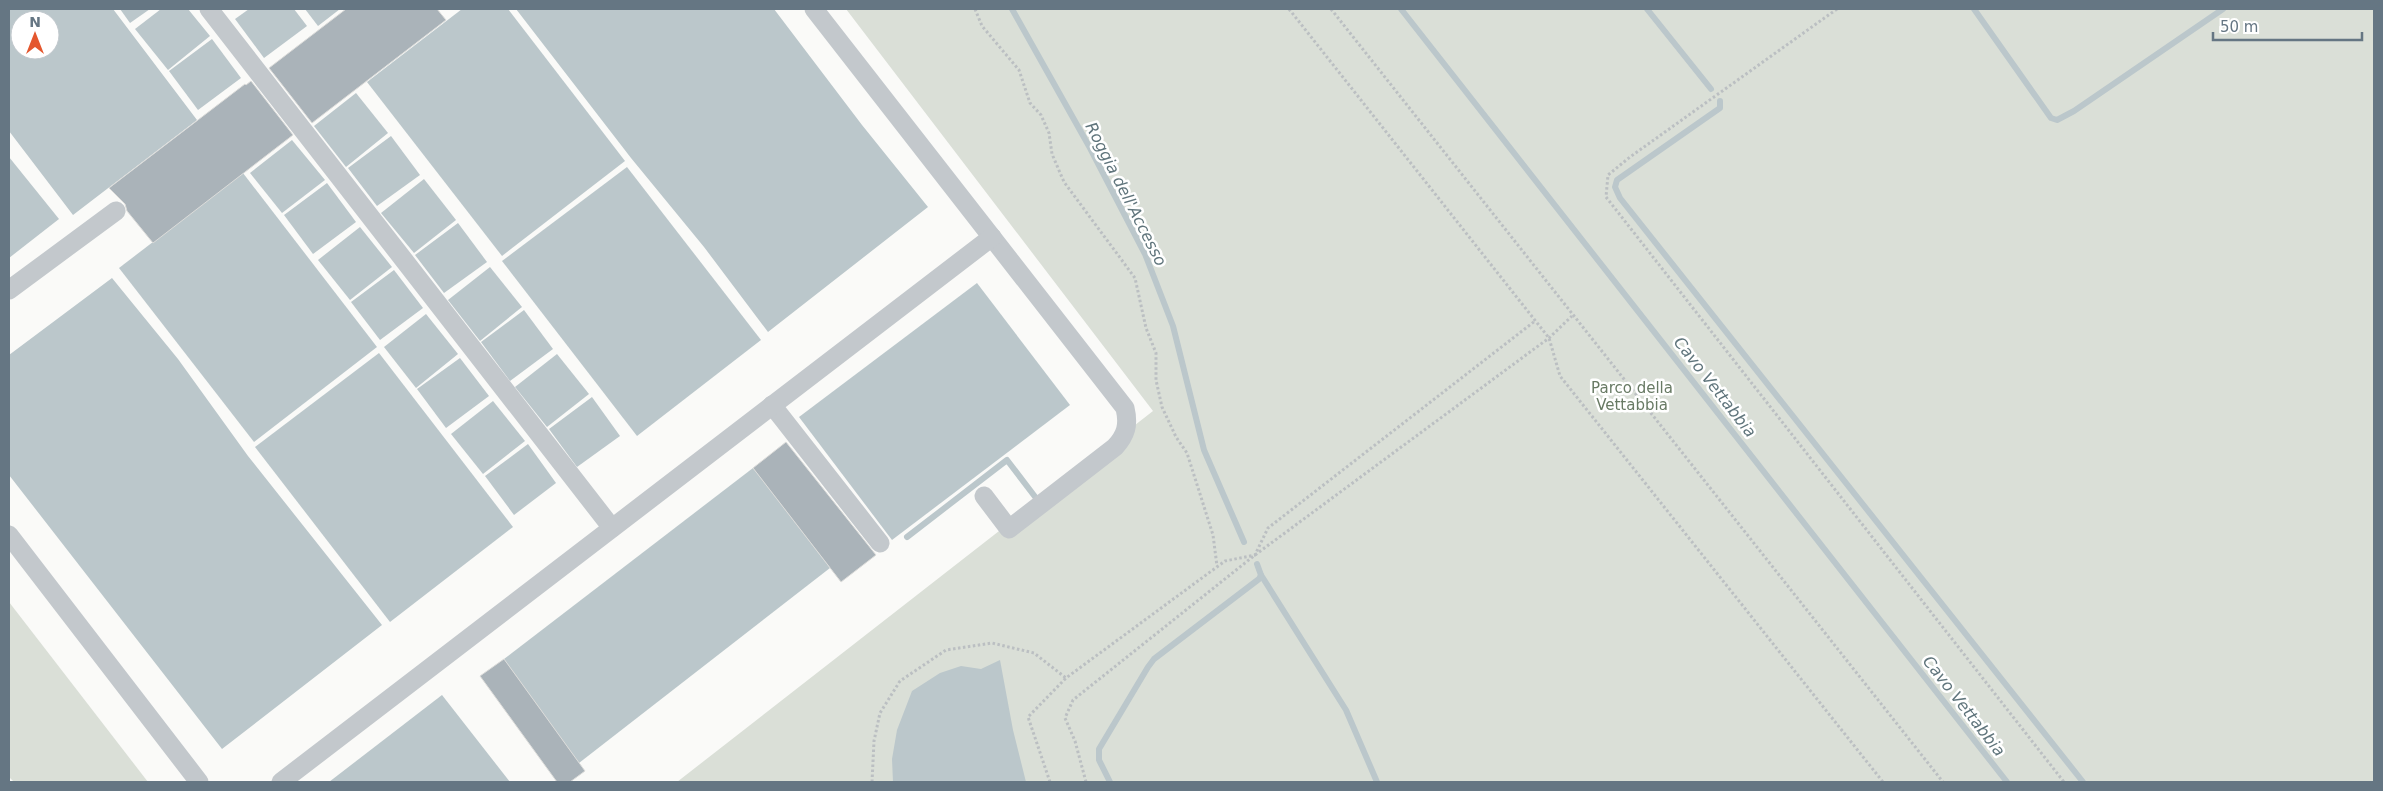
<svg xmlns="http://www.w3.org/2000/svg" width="2383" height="791" font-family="'DejaVu Sans',sans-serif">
<rect width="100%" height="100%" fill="#fafaf8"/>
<g fill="#dadfd7">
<polygon points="846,9 2374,9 2374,782 677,782 1153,411"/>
<polygon points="9,602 148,782 14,782 9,777"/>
</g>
<g fill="#bbc7cb" fill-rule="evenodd">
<path d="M9 9H113L197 120 73 215 9 131ZM20 20H50V50H20Z"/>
<polygon points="120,9 150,9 130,23"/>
<polygon points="161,9 188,9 210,36 168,70 135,29"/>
<polygon points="249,9 294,9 307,26 264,58 235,19"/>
<polygon points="305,9 340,9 318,26"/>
<polygon points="462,9 508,9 625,161 502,256 367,82"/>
<polygon points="516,9 774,9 862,125 928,207 768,332 704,247 631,158"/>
<polygon points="212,39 241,78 198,110 169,71"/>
<polygon points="356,93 388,133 346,167 314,126"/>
<polygon points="391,136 420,175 377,206 348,168"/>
<polygon points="292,140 325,180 282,213 250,173"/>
<polygon points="9,157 59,219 9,258"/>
<polygon points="627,167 761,340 637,436 502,261"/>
<polygon points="243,173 377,347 254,442 119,268"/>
<polygon points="424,179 456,220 414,253 381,213"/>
<polygon points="327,183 356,222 313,254 284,215"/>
<polygon points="458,223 487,262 444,293 415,255"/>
<polygon points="360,227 392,267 350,300 318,260"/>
<polygon points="490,267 522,307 480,341 448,300"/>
<polygon points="394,270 423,308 380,340 351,302"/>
<polygon points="112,278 178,359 248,456 382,625 222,749 9,475 9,355"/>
<polygon points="977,283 1070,405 892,540 799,417"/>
<polygon points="524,310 553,349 510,381 481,342"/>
<polygon points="426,314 458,354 416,388 384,347"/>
<polygon points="379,353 513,527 390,622 255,447"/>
<polygon points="557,354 589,394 547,427 515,387"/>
<polygon points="460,358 489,396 446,428 417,389"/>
<polygon points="592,397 620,436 577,467 549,429"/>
<polygon points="493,401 525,441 483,474 451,434"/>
<polygon points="528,444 556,483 514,515 485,476"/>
<polygon points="753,468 830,568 579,763 504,659"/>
<polygon points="1000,660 1013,730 1026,782 893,782 892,759 897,730 912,691 940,673 961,666 981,669"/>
<polygon points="442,695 510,782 329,782"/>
</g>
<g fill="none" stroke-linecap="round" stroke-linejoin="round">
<g stroke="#bbc7cb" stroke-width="6">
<polyline points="1012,9 1090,148 1145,254 1173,326 1204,450 1244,542"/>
<polyline points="1401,9 2007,782"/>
<polyline points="1647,9 1711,89"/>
<polyline points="1974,9 2051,118 2057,120 2074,111 2223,9"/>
<polyline points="1720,101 1720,108 1617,180 1615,187 1620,198 2083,782"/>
<polyline points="907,537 1007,460 1036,498"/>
<polyline points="1261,575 1346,710 1377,782"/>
<polyline points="1110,782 1099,760 1099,749 1148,667 1154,659 1259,579 1261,575 1257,564"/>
</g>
</g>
<g fill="#aab3b9" stroke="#dcdcda">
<polygon points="346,9 437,9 446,20 312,123 269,68"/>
<polygon points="251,81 293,135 153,243 127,211 125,204 109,188 245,84 246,85"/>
<polygon points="786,442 876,555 841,582 753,468"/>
<polygon points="504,659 585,771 570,782 557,782 480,676"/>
</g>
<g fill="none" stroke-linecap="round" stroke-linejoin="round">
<g stroke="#bbbfc2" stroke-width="3" stroke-dasharray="2.5 2.5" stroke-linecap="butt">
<polyline points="975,9 982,26 1019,70 1030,103 1041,115 1049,133 1052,154 1064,182 1135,278 1146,328 1156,353 1156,380 1162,407 1176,437 1187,453 1213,535 1217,566"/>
<polyline points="1289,9 1549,338 1560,376 1883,782"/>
<polyline points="1331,9 1943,782"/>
<polyline points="1837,9 1630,157 1608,175 1606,197 2064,782"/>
<polyline points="872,782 874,741 880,713 900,681 946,650 992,643 1034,653 1066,678"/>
<polyline points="1050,782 1028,717 1066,678 1225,561 1255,555 1268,528 1535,321"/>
<polyline points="1086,782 1075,741 1065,718 1073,700 1255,555 1549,338 1572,316"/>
</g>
<g stroke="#c3c8cc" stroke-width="19">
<polyline points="209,9 612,528"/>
<path d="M814 9 1125 408C1129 425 1126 435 1115 447L1009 529 984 496"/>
<polyline points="9,290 116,211"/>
<polyline points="772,405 880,543"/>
<polyline points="9,535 199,782"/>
<polyline points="281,782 992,237"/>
</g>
</g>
<g text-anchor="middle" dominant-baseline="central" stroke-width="5" stroke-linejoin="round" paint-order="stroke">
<g font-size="15" fill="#687a64" stroke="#fff">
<text x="1632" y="388">Parco della<tspan x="1632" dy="17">Vettabbia</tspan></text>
</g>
<g font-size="16" font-style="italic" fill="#60757c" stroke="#fff">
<text transform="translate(1126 194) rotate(63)">Roggia dell'Accesso</text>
<text transform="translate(1715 387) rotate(52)">Cavo Vettabbia</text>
<text transform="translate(1964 706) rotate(52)">Cavo Vettabbia</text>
</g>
</g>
<rect width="2383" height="791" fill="none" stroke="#657683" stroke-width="20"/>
<g transform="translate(35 35)"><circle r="24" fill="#ffffff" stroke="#c1c8cd"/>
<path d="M0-4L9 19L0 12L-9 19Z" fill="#e4572e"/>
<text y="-8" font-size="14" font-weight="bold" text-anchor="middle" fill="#657683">N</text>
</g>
<path d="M2213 32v8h149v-8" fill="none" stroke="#657683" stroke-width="2.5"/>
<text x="2220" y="32" font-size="15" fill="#657683" stroke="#ffffff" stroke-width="4" paint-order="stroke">50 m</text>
</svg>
